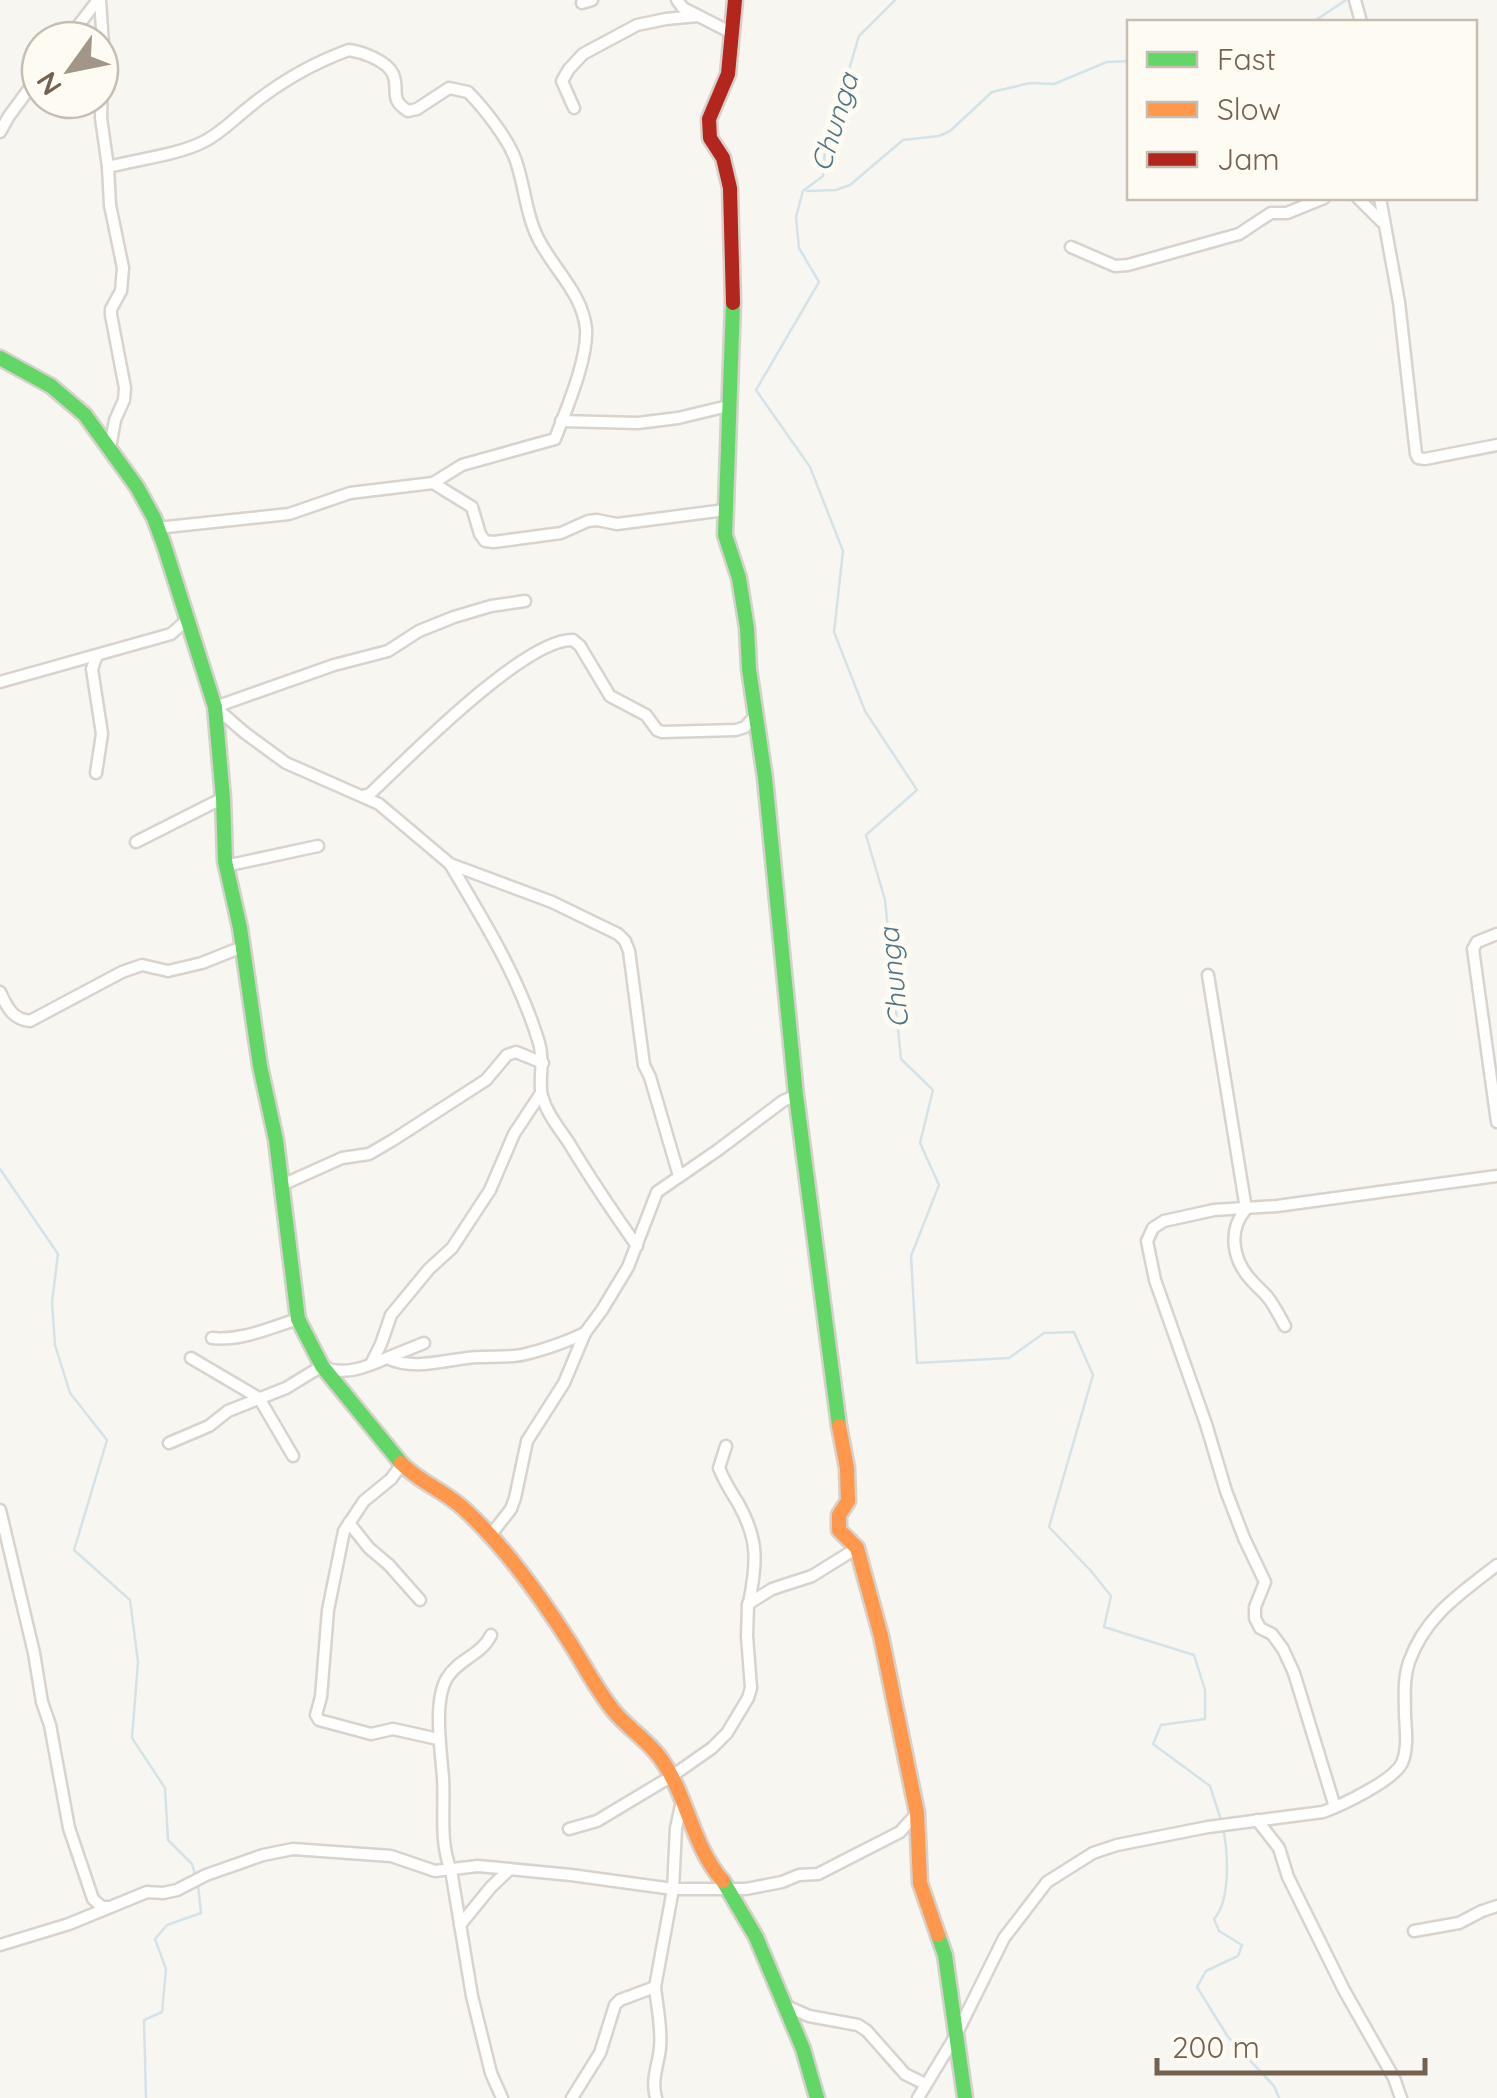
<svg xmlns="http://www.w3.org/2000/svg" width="1497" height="2098" font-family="Quicksand,sans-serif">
<rect width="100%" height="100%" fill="#f8f6f0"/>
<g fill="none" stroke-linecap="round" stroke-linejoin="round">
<g stroke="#d3e3e7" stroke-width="2.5">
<polyline points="895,0 859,36 825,150 823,176 803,191 796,217 799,248 819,282 756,390 810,467 843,551 834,632 865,711 917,790 866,835 885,900 901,1059 933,1090 920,1143 939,1185 911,1256 917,1363 1009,1358 1044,1333 1074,1332 1093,1375 1049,1527 1091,1571 1111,1596 1104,1627 1194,1655 1205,1690 1205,1719 1161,1725 1153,1744 1210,1786 1221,1820"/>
<polyline points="1313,22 1346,0"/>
<polyline points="807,191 836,190 850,185 903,140 939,136 950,131 992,92 1030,83 1054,84 1107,62 1130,61"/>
<polyline points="0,1169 58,1254 52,1302 55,1345 70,1393 107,1440 74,1550 130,1600 138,1662 132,1738 165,1788 168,1840 192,1864 196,1877"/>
<path d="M1223 1828C1228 1852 1231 1900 1214 1919L1219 1931 1242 1945 1238 1956 1206 1971 1197 1987 1228 2037 1274 2086 1279 2098"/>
<polyline points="146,2098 144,2020 162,2012 166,1969 155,1939 167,1925 201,1913 198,1885"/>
</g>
<g stroke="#d8d3ce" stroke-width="15">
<g id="street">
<polyline points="100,0 103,44 101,118 108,167 110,205 123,268 121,291 111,309 111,315 125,388 124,400 115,420 110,448"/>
<polyline points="677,0 683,8 732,33"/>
<polyline points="1355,0 1361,22"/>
<polyline points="582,3 592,0"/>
<polyline points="67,40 98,0"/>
<polyline points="574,108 562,81 569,69 583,54 637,25 666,19 698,16"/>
<polyline points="0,132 9,116 40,74"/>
<path d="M108 167C138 159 179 155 205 141 222 132 234 119 248 108 277 84 313 63 349 50 362 52 386 60 393 74 400 91 388 98 408 111L417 109 449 88 468 92C484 108 509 140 516 161 525 187 526 217 540 242 555 270 583 295 586 329 588 359 566 410 555 439L462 465 433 483"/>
<polyline points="1358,198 1382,222"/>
<polyline points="1380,198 1399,302 1416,454 1418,458 1425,459 1497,445"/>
<polyline points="1071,247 1115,266 1128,265 1239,234 1271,213 1287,213 1324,198"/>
<polyline points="561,421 638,423 678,418 728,406"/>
<polyline points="157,528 289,514 350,493 433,483 472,507 480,534 485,541 494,542 561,533 588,521 597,520 617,524 725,510"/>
<polyline points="0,682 171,634 188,619"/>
<polyline points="215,707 245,733 286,763 379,804 450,864 552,902 618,934 625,941 629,951 644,1065 650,1077 679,1176"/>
<polyline points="215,707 334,665 388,651 419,631 454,617 491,606 525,601"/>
<polyline points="96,773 102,734 92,669 97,655"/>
<path d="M362 796 370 794C407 759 525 638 573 640L580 646 610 696 646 715 657 730 662 732 736 730 745 727 755 716"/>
<polyline points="136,842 223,798"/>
<path d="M450 864C484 921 520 979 539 1043 545 1062 538 1081 542 1096 547 1114 559 1128 569 1143 590 1178 613 1212 637 1246"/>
<polyline points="225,866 318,846"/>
<polyline points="1497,934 1477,942 1473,949 1497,1122"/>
<path d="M1208 975 1246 1209C1227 1231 1233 1261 1252 1281 1257 1287 1264 1292 1269 1299 1275 1307 1280 1317 1285 1326"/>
<path d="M0 992C7 1007 12 1019 30 1021L122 972 142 965 168 971 202 963 242 947"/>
<polyline points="282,1185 342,1158 369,1154 393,1140 486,1080 507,1055 516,1052 543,1063"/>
<path d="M212 1338C242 1341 269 1328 298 1319"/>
<polyline points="191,1358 259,1398 293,1456"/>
<polyline points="387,1358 424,1343"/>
<polyline points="371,1364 381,1344 391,1315 429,1269 452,1248 490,1190 514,1134 541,1093"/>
<path d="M169 1443 209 1426 228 1411 286 1388 322 1366C342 1377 367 1367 387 1358 416 1372 449 1358 479 1357 495 1356 511 1358 526 1354 546 1349 566 1342 585 1333"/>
<path d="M726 1446 719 1468C724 1481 731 1492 738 1503 759 1540 757 1563 749 1603"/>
<polyline points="402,1464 391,1479 364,1501 344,1531 328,1610 321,1697 316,1715 319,1720 371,1734 393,1729 438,1739"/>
<polyline points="0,1510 34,1653 42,1702 50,1725 69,1828 93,1899 102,1907 108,1907"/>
<polyline points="349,1523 369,1548 389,1565 420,1600"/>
<polyline points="489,1537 511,1509 515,1498 527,1441 564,1383 585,1333 602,1310 628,1267 657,1192 718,1150 783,1101 796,1095"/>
<path d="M491 1635C482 1655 458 1659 447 1678 433 1701 441 1751 443 1778 445 1808 439 1842 451 1870L472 1996 491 2073 502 2098"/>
<polyline points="1335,1807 1294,1673 1283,1649 1272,1634 1260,1628 1255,1618 1255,1607 1265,1582 1244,1538 1226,1491 1206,1424 1155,1280 1147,1241 1153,1228 1164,1221 1214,1210 1277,1206 1497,1176"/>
<polyline points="1257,1820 1279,1848 1288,1877 1344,1990 1394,2078 1401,2098"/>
<polyline points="569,1829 597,1821 672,1776 712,1748 727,1733 748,1698 751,1688 747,1636 748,1604 772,1589 812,1576 857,1548"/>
<polyline points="460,1925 491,1887 510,1869"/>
<polyline points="1414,1931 1459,1923 1482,1911 1497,1906"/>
<polyline points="0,1945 69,1924 147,1892 163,1893 177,1890 206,1875 263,1855 293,1849 391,1856 435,1871 478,1866 571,1875 673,1889 746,1889 782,1882 799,1875 818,1874 900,1832 917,1813"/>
<path d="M655 1987C657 2007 662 2028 660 2048 658 2066 651 2079 656 2098"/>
<polyline points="786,2006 809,2016 858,2025 867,2031 905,2074 925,2084"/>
<polyline points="572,2098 600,2053 615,2005 620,2000 655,1987 673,1889 676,1828 682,1801"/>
<path d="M918 2098 956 2035 1004 1938 1047 1882 1093 1853 1117 1845 1208 1827 1323 1812C1342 1805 1393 1781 1402 1763 1408 1749 1406 1731 1405 1716 1405 1698 1403 1680 1409 1662 1426 1615 1460 1594 1497 1565"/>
</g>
</g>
<g stroke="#d6d2cb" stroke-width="19">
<g id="fast">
<polyline points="733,303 725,535 739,578 747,628 749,669 765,778 796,1095 839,1426"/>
<polyline points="0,358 51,386 85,415 137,487 154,518 164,545 215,707 223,798 225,861 240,928 260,1066 276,1140 298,1319 322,1366 401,1463"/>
<polyline points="723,1881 756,1937 803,2049 817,2098"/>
<polyline points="938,1935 945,1955 965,2098"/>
</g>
</g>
<g stroke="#d6d2cb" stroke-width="19">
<g id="slow">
<polyline points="839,1426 847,1468 848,1501 839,1515 839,1530 857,1548 881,1636 917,1813 920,1883 938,1935"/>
<path d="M401 1463C419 1482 443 1490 463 1508 505 1546 541 1597 572 1646 585 1667 597 1690 613 1710 627 1728 648 1740 661 1759 688 1797 692 1846 723 1881"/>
</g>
</g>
<g stroke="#d6d2cb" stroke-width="19">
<polyline id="jam" points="733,303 730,188 723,158 710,138 709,119 728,74 735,0"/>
</g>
<use href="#street" stroke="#fefefd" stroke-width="10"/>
<use href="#fast" stroke="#63d668" stroke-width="14"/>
<use href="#slow" stroke="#ff974d" stroke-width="14"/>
<use href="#jam" stroke="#b3261e" stroke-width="14"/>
</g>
<g text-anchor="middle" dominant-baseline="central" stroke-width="10" stroke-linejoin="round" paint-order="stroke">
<g font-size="28" font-style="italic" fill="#4d7585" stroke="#fefbf3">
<text transform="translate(834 122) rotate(-73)">Chunga</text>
<text transform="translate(893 978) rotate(-96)">Chunga</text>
</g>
</g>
<rect x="1127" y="20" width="350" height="180" fill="#fefbf3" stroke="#c7beb2" stroke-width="2.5"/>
<rect x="1147" y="52" width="50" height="15" fill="#63d668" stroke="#c7beb2" stroke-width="2.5"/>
<text x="1217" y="70" font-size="30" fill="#746251">Fast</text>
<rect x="1147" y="102" width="50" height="15" fill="#ff974d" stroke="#c7beb2" stroke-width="2.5"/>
<text x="1217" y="120" font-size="30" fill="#746251">Slow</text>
<rect x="1147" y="152" width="50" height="15" fill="#b3261e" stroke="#c7beb2" stroke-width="2.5"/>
<text x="1217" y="170" font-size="30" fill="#746251">Jam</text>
<g transform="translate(70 70) rotate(237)"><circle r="48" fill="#fefbf3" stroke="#c7beb2" stroke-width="2.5"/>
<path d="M0-8L18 38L0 25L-18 38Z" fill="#a29689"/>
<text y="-15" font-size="28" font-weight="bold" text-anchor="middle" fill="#746251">N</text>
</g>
<path d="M1157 2058v15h268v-15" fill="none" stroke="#746251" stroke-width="5"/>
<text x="1172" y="2058" font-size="30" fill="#746251" stroke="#fefbf3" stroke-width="8" paint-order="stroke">200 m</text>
</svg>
